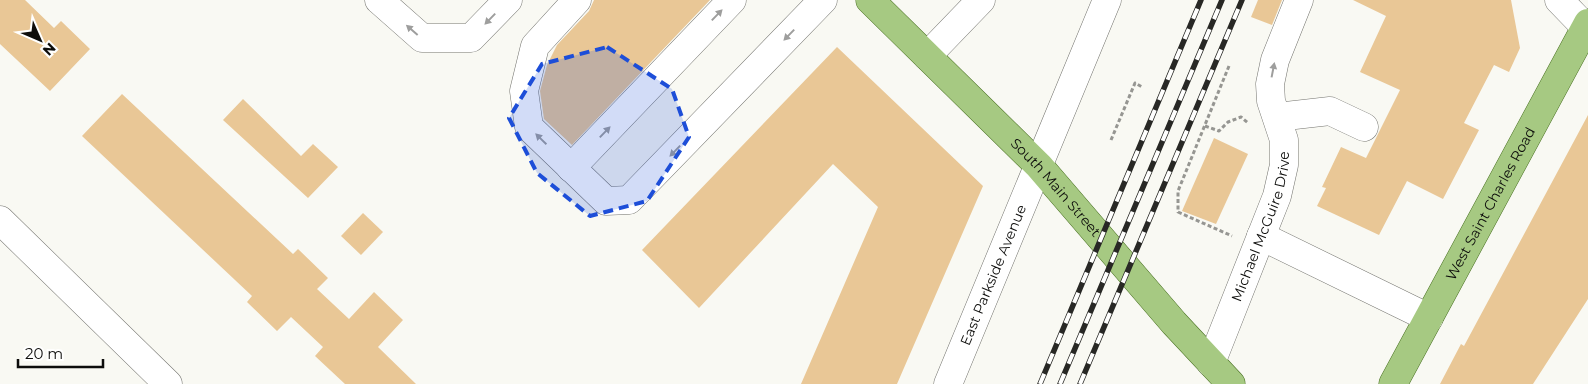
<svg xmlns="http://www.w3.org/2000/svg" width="1588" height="384" font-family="Montserrat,sans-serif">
<rect width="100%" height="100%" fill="#f9f9f3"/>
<g fill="#e9c796">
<polygon points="0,0 25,0 54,28 61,21 90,49 50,91 0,44"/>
<polygon points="594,0 710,0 572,145 544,119 540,91 547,65 557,45 589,11"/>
<polygon points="1258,0 1282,0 1272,25 1251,17"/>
<polygon points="1353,0 1511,0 1520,48 1509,72 1494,65 1464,123 1479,130 1443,199 1407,181 1379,235 1317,206 1326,188 1322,187 1341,147 1366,158 1400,90 1360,72 1386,16"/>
<polygon points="837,47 983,186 897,384 801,384 878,207 833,164 699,308 642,250"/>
<polygon points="122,94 293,254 298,249 328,278 317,289 349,319 374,292 403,320 378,347 416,384 345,384 315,356 323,347 291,317 277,331 247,302 252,296 82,136"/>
<polygon points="243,99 301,156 313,144 338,167 308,198 223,120"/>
<polygon points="1588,115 1588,299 1533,384 1440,384 1461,344 1464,346"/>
<polygon points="1214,138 1248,154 1216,224 1182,211"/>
<polygon points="363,213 383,232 361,255 341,236"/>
</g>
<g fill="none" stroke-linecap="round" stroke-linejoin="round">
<g stroke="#74746f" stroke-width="29">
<g id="minor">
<polyline points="379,0 422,38 471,38 508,0"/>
<polyline points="577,0 535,46 524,91 529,127 606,201 629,200 823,0"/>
<polyline points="1559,0 1588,30"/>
<polyline points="927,56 981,0"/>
<polyline points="1277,117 1330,111 1364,127"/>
<polyline points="571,168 732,0"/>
<polyline points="0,220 168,384"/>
<polyline points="1261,236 1429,318"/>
<path id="s1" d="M1211 363 1277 196 1284 165V140L1271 101 1270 84 1275 60 1299 0"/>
<path id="s2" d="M948 384 1107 0"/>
</g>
</g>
<g stroke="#497022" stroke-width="29">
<g id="major">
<path id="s3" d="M870 0 1039 166 1174 323 1231 384"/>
<path id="s4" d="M1393 384 1588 23"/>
</g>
</g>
<g stroke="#969692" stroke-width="3" stroke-dasharray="4 2.5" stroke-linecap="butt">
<polyline points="1229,66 1178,191 1178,212 1232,236"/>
<polyline points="1205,126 1219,131 1228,122 1241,117 1248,123"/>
<polyline points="1111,140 1135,83 1142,87"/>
</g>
<use href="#minor" stroke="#fff" stroke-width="28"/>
<use href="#major" stroke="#a6c982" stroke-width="28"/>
<g stroke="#282825" stroke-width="5.5">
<g id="rail">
<polyline points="1040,384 1201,0"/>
<polyline points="1060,384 1222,0"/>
<polyline points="1080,384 1242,0"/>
</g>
</g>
<use href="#rail" stroke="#fffffe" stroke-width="4" stroke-dasharray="11" stroke-linecap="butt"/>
</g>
<defs><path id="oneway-solid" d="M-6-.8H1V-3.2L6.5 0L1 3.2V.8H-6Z" transform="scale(1.25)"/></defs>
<g fill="#9e9e9d">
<use href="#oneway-solid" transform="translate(717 15) rotate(-46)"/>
<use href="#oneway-solid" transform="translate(490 19) rotate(134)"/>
<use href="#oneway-solid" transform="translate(412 30) rotate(-139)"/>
<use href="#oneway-solid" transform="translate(789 35) rotate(134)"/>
<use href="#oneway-solid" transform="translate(1273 70) rotate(-79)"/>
<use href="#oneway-solid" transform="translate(605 132) rotate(-46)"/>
<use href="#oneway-solid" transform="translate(541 139) rotate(-136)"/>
<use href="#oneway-solid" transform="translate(675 151) rotate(134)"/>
</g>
<path fill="#1d4ed8" fill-opacity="0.2" stroke="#1d4ed8" stroke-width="4" stroke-dasharray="10 6" stroke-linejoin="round" d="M607 47 672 89 689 137 647 201 590 216 537 173 509 118 542 64Z"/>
<g text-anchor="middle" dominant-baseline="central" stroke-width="4.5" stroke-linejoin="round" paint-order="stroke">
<g font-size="14" fill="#0d0d0b" stroke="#fffffe">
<text stroke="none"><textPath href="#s3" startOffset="264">South Main Street</textPath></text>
<text stroke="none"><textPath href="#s4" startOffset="205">West Saint Charles Road</textPath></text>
<text stroke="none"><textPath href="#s1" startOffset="146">Michael McGuire Drive</textPath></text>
<text stroke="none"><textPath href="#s2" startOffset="118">East Parkside Avenue</textPath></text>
</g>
</g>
<g transform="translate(40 40) rotate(135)" stroke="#fffffe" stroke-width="4" paint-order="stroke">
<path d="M0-4L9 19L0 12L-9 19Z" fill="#0d0d0b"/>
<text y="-8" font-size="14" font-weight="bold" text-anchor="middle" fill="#0d0d0b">N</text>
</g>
<path d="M18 359v8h85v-8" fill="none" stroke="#0d0d0b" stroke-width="2.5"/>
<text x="25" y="359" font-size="15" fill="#0d0d0b" stroke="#fffffe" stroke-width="4" paint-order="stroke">20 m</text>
</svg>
